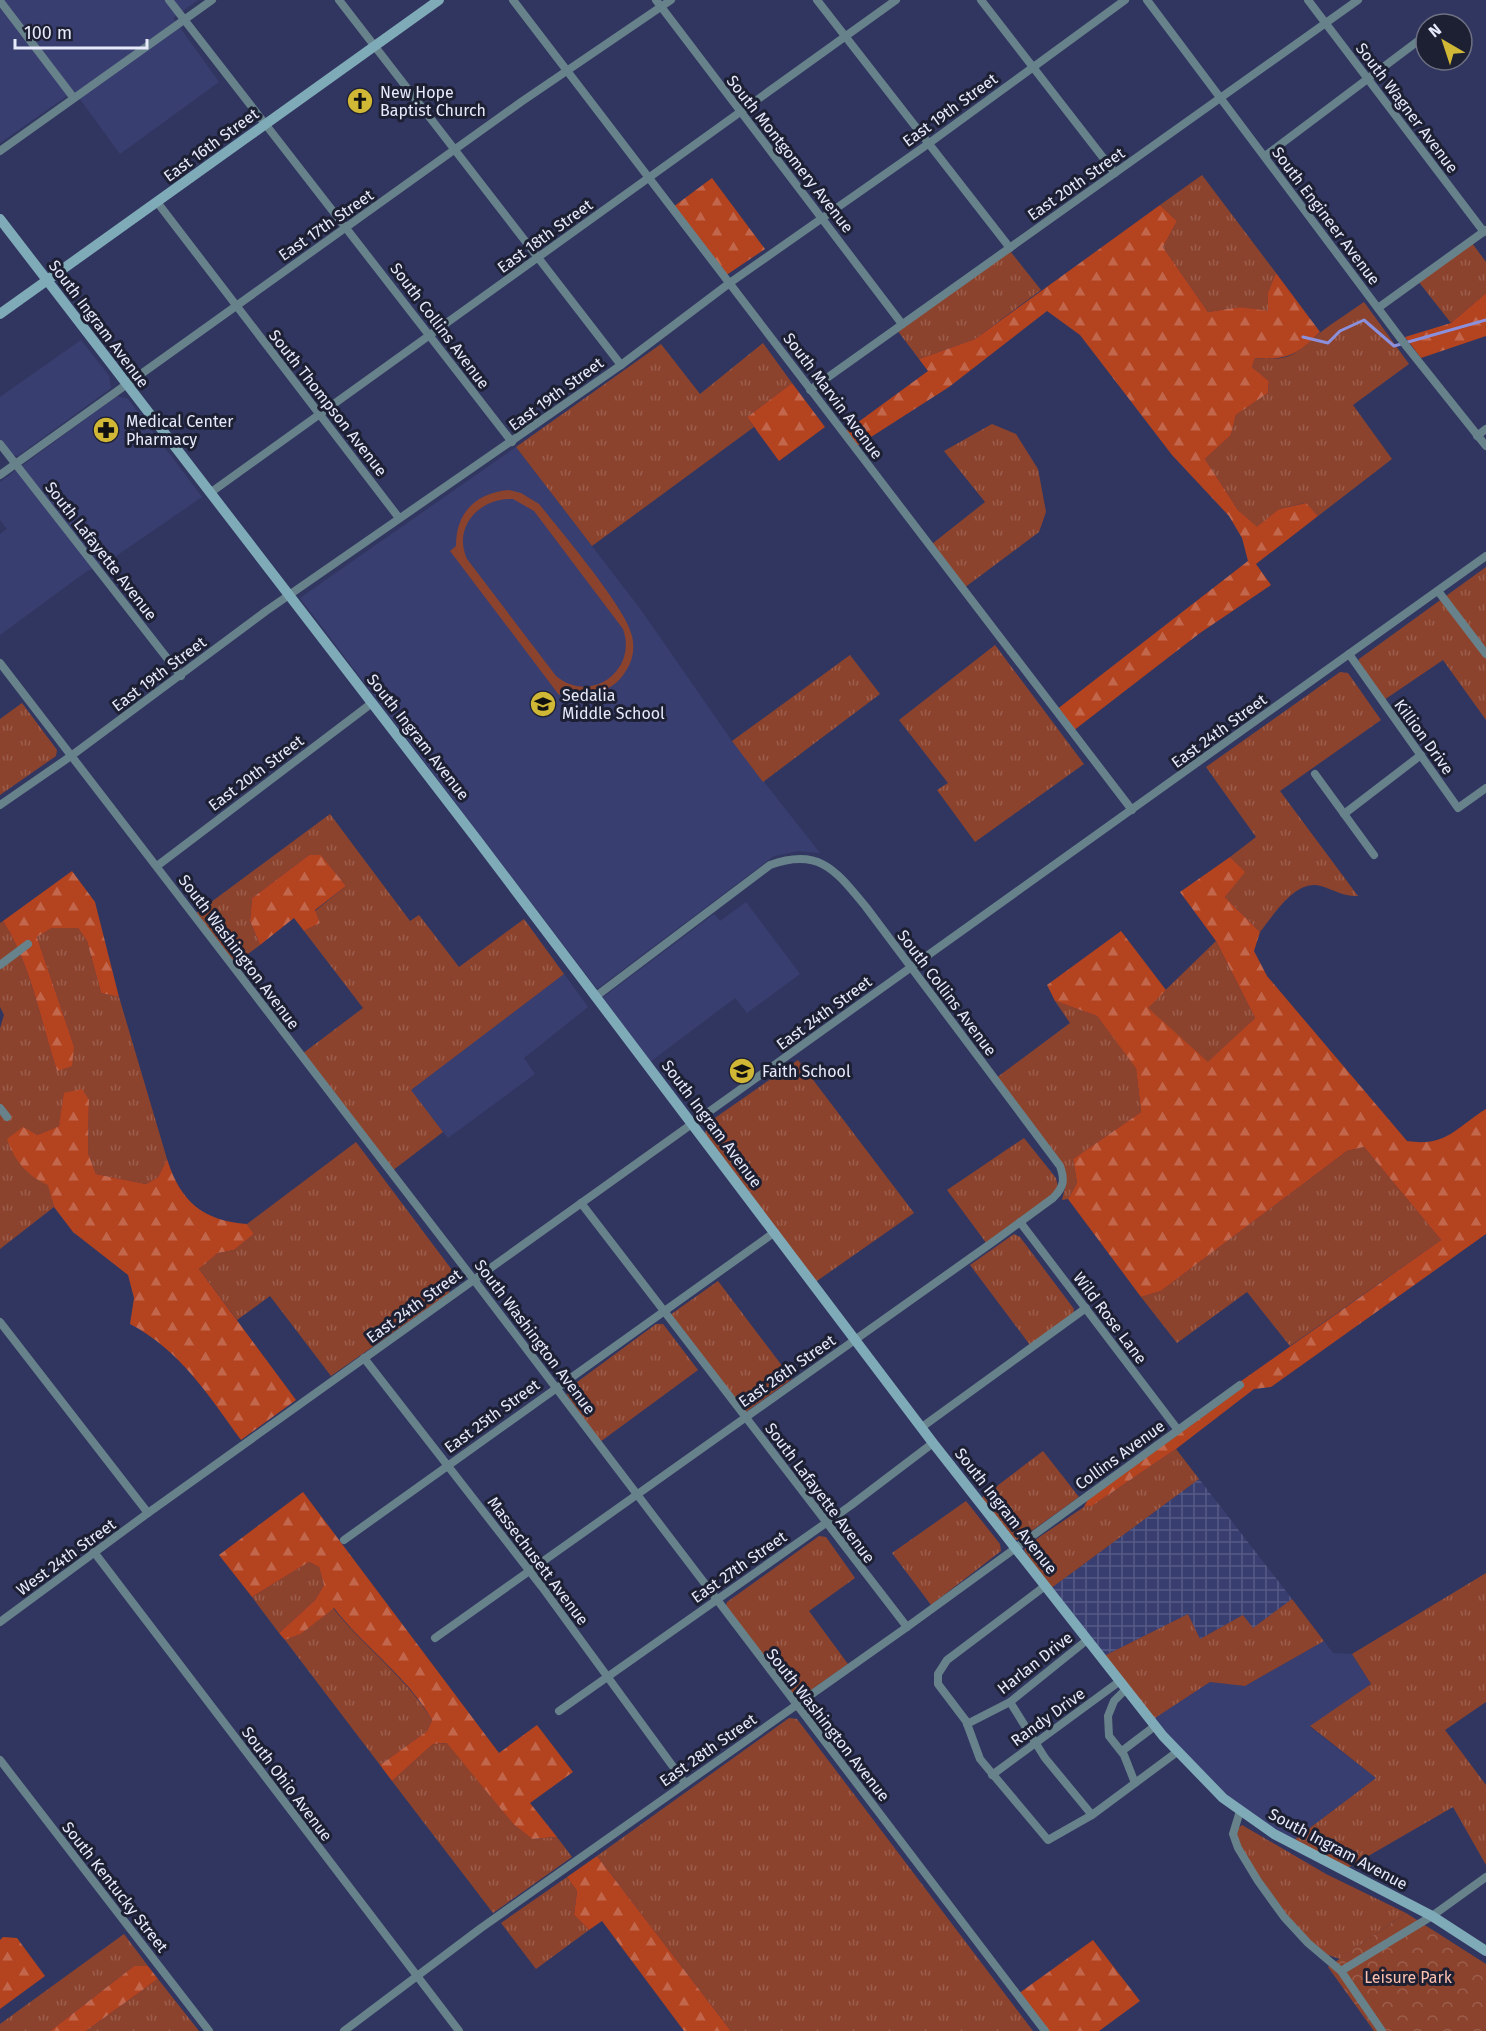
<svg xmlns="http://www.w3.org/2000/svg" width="1486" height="2031" font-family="'Fira Sans',sans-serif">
<defs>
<pattern id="industrial-grid" width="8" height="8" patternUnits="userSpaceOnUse" patternTransform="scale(1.5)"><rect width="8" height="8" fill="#393e70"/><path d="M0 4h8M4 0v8" fill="none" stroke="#565a85"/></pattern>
<pattern id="grass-tufts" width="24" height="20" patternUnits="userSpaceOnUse" patternTransform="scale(1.5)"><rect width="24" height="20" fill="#8c432d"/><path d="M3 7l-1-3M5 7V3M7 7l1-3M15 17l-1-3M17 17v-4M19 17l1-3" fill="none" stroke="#9c5e4c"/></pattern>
<pattern id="forest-firs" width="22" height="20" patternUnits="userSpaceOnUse" patternTransform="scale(1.5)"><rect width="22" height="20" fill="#b4431f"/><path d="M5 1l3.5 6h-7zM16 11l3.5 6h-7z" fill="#c2674c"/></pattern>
<pattern id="park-crowns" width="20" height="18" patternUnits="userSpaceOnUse" patternTransform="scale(1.5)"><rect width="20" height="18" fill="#8c432d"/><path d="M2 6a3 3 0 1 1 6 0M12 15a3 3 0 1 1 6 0" fill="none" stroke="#9c5e4c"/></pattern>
</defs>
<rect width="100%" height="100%" fill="#313660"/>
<g fill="#393e70">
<polygon points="0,0 198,0 173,18 219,82 120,154 74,91 0,143"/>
<polygon points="81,340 109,376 111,388 18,456 12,454 0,438 0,397"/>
<polygon points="117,396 128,399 202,497 100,567 87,571 0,635 0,534 7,529 0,520 0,482"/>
<polygon points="516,447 641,610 732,741 820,853 798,851 774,856 597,989 300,598"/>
<polygon points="746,902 800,974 747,1013 735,998 650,1062 602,998 714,914 720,921"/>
<polygon points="564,974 588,1007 524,1058 535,1074 448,1138 410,1090"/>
<polygon points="1324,1641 1333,1653 1352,1654 1371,1684 1310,1727 1376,1778 1290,1843 1234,1806 1152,1720 1210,1682 1245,1686"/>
</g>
<polygon fill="url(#industrial-grid)" points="1199,1479 1292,1599 1253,1629 1243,1615 1200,1639 1188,1614 1102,1657 1050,1589"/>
<g fill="url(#grass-tufts)">
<polygon points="1202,175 1276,273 1268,292 1268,312 1240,307 1208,312 1163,247 1177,221 1160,205"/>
<polygon points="1472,243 1486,262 1486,293 1451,323 1418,281"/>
<polygon points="1010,251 1041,290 975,339 919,359 897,330"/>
<path d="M1364 302 1409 364 1353 405 1392 459 1318 516 1305 503 1279 509 1257 528 1238 510 1205 459 1231 435 1236 415 1268 393 1269 381 1252 367 1255 358C1293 362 1295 353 1321 332 1335 321 1350 312 1364 302Z"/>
<polygon points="763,343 792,383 747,417 754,427 592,546 516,447 661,344 700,394"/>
<polygon points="992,424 1016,434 1038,469 1046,512 1039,532 964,588 932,544 985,502 944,451"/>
<polygon points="1486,567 1486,720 1443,660 1384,700 1357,666 1359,659"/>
<polygon points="995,645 1084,764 975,842 937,790 948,783 899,720"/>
<polygon points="850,655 880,694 763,782 732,741"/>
<path d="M1340 672 1348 673 1381 720 1280 791 1358 896C1345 897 1334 890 1321 886 1295 879 1274 915 1260 932L1225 897 1244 872 1230 857 1256 837 1206 767Z"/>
<polygon points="22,703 57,750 56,756 0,795 0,719"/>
<polygon points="330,814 410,921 419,915 459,967 524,919 564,974 411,1090 443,1132 392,1171 302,1054 363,1008 304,931 320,923 315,911 346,886 321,855 309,855 252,898 250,921 260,945 233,965 195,914"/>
<path d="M3 921C32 967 40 1020 57 1071L74 1046 37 937 52 928H78L87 941 101 993 119 997 167 1159 158 1177 146 1184 96 1174 88 1153 89 1100 62 1113 59 1126 37 1135 54 1207 0 1249V1028L4 1015 0 1007V923Z"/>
<polygon points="1216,941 1255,1018 1208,1063 1147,1008"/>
<polygon points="1055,1001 1097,1016 1136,1067 1141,1112 1073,1159 1077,1183 1068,1199 1062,1200 1066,1184 1060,1169 992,1081 1070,1023"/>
<polygon points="798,1060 914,1213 814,1283 705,1136 706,1128 712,1120"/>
<polygon points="1024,1138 1056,1178 1058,1187 1053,1197 987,1244 947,1190"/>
<polygon points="356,1142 455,1274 456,1279 448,1294 331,1376 270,1296 237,1320 199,1269 218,1253 234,1250 254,1234 247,1224"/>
<polygon points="1364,1147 1441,1240 1290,1346 1247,1292 1177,1343 1141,1297 1161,1291 1347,1151"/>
<polygon points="1014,1234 1020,1237 1074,1309 1073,1314 1030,1345 970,1265"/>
<polygon points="718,1281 792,1379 743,1414 670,1315"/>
<polygon points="656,1324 663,1324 698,1370 600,1442 567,1395 569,1388"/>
<polygon points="1176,1449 1199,1479 1050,1589 1024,1550 1029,1544 1084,1507 1092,1506"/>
<polygon points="1043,1451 1079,1497 1019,1540 1011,1539 980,1499"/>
<polygon points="966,1501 1000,1544 1001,1551 931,1605 892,1553"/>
<polygon points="819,1536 826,1537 855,1578 809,1611 848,1664 798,1699 792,1696 725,1609 727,1602"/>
<polygon points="309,1562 319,1567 324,1585 315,1600 279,1633 252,1597"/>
<polygon points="1486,1573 1486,1702 1445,1730 1486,1785 1486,1865 1453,1807 1344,1870 1290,1843 1376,1778 1310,1726 1371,1684 1352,1654"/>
<polygon points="1292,1599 1324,1641 1245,1686 1210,1682 1152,1720 1102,1657 1188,1614 1200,1639 1243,1615 1253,1628"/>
<path d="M333 1608C364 1647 406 1677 432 1720L427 1731 380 1765 285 1640 301 1634Z"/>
<polygon points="789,1718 797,1719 1033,2031 731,2031 597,1856"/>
<polygon points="448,1743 513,1824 532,1839 557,1837 572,1857 493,1913 392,1781 433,1744"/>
<polygon points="1242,1825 1326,1874 1406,1913 1340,1959 1325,1954 1301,1934 1238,1848 1236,1830"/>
<polygon points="567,1877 577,1891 574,1915 589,1930 536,1969 501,1923"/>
<polygon points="124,1934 148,1966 134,1966 50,2031 0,2031 0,2024"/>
<polygon points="158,1979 199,2031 86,2031"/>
</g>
<g fill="url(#forest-firs)">
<polygon points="712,178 765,249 725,276 673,207"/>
<path d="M1160 205 1177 221 1163 247 1208 312 1240 307 1268 311V292L1276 273 1320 332C1298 354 1287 361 1255 358L1252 367 1269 381 1268 393 1236 415 1231 435 1205 459 1238 510 1257 527 1279 509 1306 503 1318 516 1256 564 1271 585 1200 633 1073 731 1056 710 1248 561 1242 538 1229 516 1172 455 1080 335 1047 311 949 387 857 446 846 431 928 371 919 359 975 339Z"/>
<polygon points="1486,293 1486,336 1421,358 1405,337 1451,323"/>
<polygon points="792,383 825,427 779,461 747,417"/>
<polygon points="309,855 321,855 346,886 315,910 320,923 304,931 294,918 260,945 250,921 252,898"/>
<path d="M1230 857 1245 872 1225 897 1260 932 1254 951 1267 976 1407 1141C1447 1147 1455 1128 1486 1109V1234L1271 1387 1254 1389 1176 1449 1092 1506 1084 1507 1088 1499 1223 1402 1227 1391 1441 1240 1364 1147 1347 1151 1161 1291 1141 1297 1068 1199 1077 1183 1073 1159 1141 1112 1136 1068 1097 1016 1055 1001 1047 985 1121 931 1166 990 1148 1008 1208 1062 1255 1018 1216 941 1180 892Z"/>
<path d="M72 871 95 902 119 997 101 993 87 941 78 928H52L37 937 74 1046 72 1066 57 1071C40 1020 32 967 3 921Z"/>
<path d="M82 1089 89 1100 88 1153 96 1174 146 1184 158 1177 167 1159C180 1201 203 1221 247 1224L254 1234 234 1250 218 1253 199 1269 296 1400 241 1440C209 1396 180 1350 130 1324L134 1298 128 1275 73 1232 54 1207 48 1185C26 1175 15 1161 7 1139L23 1127 37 1135 59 1126 64 1093Z"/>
<path d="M303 1492 499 1753 537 1725 573 1772 530 1803 557 1837 532 1839 513 1824 447 1743 433 1744 392 1781 380 1765 427 1731 432 1720C408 1677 364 1647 334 1608L301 1634 285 1640 279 1633 315 1600 324 1585 319 1567 309 1562 252 1597 219 1555Z"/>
<polygon points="597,1856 731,2031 684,2031 602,1921 589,1930 574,1915 577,1891 567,1877"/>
<polygon points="3,1937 17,1938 45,1976 0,2009 0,1940"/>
<polygon points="1093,1940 1140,2001 1099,2031 1046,2031 1018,1994"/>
<polygon points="134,1966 148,1966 158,1979 86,2031 50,2031"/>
</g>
<polygon fill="url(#park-crowns)" points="1406,1913 1486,1964 1486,2031 1374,2031 1328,1967"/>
<path fill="#8c432d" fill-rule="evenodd" d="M509 490 521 493 539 504C559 529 627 609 632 636 636 652 631 666 620 679 605 695 586 696 565 691L559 695 450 551 456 546C456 512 476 493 509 490ZM513 499 534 511 623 629C638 670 591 705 556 676L467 559C452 526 481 497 513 499Z"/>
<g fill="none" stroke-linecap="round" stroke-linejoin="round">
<polyline stroke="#8a90dc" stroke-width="3" points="1303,337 1328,343 1340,331 1364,320 1394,346 1486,320"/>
<g stroke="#67828a" stroke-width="8">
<polyline points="169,0 512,442"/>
<polyline points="339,0 621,365"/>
<polyline points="513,0 1132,810"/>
<polyline points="656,0 902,324"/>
<polyline points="817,0 1010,248"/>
<polyline points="981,0 1115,173"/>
<polyline points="1147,0 1407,347 1486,446"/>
<polyline points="1308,0 1484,232"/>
<polyline points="0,1 73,97"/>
<polyline points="0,151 212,0"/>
<polyline points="1265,156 1426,35"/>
<polyline points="157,202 399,518"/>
<polyline points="1378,308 1486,230"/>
<polyline points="810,390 1358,0"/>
<polyline points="1477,436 1486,429"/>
<polyline points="0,444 181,676"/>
<polyline points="0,475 521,102 671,0"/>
<polyline points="210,493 896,0"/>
<polyline points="1438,591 1486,654"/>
<polyline points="1349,654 1458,808 1486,788"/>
<polyline points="0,663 474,1280 1045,2031"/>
<polyline points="1315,774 1374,855"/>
<polyline points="0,805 71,756 266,611 621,365 731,282 928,144 1125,0"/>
<polyline points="1344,814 1421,755"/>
<polyline points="157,866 372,703"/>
<polyline points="0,965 28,944"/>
<polyline points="0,1108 7,1117"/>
<polyline points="581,1203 907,1627"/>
<polyline points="1020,1222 1178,1430"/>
<polyline points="0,1322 148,1513"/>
<polyline points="364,1358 542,1587 685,1783"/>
<polyline points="922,1427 1086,1308"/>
<polyline points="344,1540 775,1232"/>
<polyline points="94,1552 459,2031"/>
<polyline points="1045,1586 947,1660 938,1674 938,1684 966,1721 980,1759 1048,1840 1092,1815 1177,1752"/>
<polyline points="0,1622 148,1513 1486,556"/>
<path d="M435 1638 997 1239 1053 1198C1064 1187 1065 1180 1060 1166L866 907C836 871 820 847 770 865L595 997"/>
<polyline points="1126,1689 1114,1701 1108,1716 1109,1736 1124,1755 1135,1783"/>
<polyline points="1010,1702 1045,1758 1092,1815"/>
<polyline points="559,1711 850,1506 933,1443"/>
<polyline points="967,1724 1010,1702 1087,1640"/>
<polyline points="1122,1751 1155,1726"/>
<polyline points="0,1760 209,2031"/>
<polyline points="992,1775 1120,1681"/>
<polyline points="1240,1811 1233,1834 1238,1848 1258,1881 1284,1917 1308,1943 1341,1971 1382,2031"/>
<polyline points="1341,1971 1432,1916 1486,1877"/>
<polyline points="344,2031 481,1928 907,1627 1240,1385"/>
</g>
<g stroke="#7faab7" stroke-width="10">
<polyline points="0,219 475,837 933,1443 1163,1736 1223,1798 1274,1834 1432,1916 1486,1951"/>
<polyline points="0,314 439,0"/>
</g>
</g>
<defs>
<g id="church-disc" transform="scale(1.35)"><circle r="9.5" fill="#d1b736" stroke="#1d2033"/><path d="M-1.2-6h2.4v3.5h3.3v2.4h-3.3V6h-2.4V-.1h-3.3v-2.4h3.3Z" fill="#111"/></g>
<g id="pharmacy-disc" transform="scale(1.35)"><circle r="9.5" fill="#d1b736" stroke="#1d2033"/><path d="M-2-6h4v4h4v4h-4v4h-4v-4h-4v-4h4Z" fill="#111"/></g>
<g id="school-disc" transform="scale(1.35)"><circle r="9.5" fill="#d1b736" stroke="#1d2033"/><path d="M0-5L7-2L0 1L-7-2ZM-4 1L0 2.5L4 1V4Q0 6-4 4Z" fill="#111"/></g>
</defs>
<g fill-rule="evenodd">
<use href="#church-disc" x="360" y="101"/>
<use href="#pharmacy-disc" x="106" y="430"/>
<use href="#school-disc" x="543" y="704"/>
<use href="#school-disc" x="742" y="1071"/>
</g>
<g text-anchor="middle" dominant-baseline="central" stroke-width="6" stroke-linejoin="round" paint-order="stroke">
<g font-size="16" fill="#e7eafa" stroke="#1d2033" text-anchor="start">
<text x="380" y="92">New Hope<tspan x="380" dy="18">Baptist Church</tspan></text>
<text x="126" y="421">Medical Center<tspan x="126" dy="18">Pharmacy</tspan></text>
<text x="562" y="695">Sedalia<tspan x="562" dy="18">Middle School</tspan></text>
<text x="762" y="1071">Faith School</text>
</g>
<g font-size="16" fill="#e7eafa" stroke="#1d2033">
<text transform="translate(1407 108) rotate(53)">South Wagner Avenue</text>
<text transform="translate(950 110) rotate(-36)">East 19th Street</text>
<text transform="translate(211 145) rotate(-36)">East 16th Street</text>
<text transform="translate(790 154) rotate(52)">South Montgomery Avenue</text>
<text transform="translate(1076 184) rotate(-35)">East 20th Street</text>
<text transform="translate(1326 216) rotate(53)">South Engineer Avenue</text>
<text transform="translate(326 225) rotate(-35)">East 17th Street</text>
<text transform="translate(545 236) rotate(-36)">East 18th Street</text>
<text transform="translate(99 324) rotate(53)">South Ingram Avenue</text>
<text transform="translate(440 326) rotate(53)">South Collins Avenue</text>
<text transform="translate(556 394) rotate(-36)">East 19th Street</text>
<text transform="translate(833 396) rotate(53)">South Marvin Avenue</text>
<text transform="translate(328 403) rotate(52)">South Thompson Avenue</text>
<text transform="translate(101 551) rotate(52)">South Lafayette Avenue</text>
<text transform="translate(159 674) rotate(-37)">East 19th Street</text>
<text transform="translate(1219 731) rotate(-36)">East 24th Street</text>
<text transform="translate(418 737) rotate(52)">South Ingram Avenue</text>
<text transform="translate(1424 737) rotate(54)">Killion Drive</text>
<text transform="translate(256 773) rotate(-37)">East 20th Street</text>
<text transform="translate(239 952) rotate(53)">South Washington Avenue</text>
<text transform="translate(947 993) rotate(53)">South Collins Avenue</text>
<text transform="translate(824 1013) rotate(-36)">East 24th Street</text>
<text transform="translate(712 1124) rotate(53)">South Ingram Avenue</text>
<text transform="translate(414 1306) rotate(-36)">East 24th Street</text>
<text transform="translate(1110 1318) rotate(53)">Wild Rose Lane</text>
<text transform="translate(535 1337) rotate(53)">South Washington Avenue</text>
<text transform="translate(787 1371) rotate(-35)">East 26th Street</text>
<text transform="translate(492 1416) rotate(-36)">East 25th Street</text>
<text transform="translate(1120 1455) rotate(-36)">Collins Avenue</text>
<text transform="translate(820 1493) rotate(53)">South Lafayette Avenue</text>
<text transform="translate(1006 1511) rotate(52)">South Ingram Avenue</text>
<text transform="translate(66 1557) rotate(-36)">West 24th Street</text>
<text transform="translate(538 1561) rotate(53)">Massechusett Avenue</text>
<text transform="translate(739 1567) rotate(-35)">East 27th Street</text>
<text transform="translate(1035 1663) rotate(-38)">Harlan Drive</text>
<text transform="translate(1048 1717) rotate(-36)">Randy Drive</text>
<text transform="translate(828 1725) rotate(52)">South Washington Avenue</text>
<text transform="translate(708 1750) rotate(-35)">East 28th Street</text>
<text transform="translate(287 1784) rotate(53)">South Ohio Avenue</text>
<text transform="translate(1338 1849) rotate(28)">South Ingram Avenue</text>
<text transform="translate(115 1887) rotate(52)">South Kentucky Street</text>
</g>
<g font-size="16" fill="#fdc1af" stroke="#1d2033">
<text x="1408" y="1977">Leisure Park</text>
</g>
</g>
<g transform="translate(1444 42) rotate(321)"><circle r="28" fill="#1d2033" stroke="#6e7183" stroke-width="1.5"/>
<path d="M0-4.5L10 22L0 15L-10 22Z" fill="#d1b736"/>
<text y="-9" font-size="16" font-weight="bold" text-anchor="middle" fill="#e7eafa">N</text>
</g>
<path d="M15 39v9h132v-9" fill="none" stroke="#e7eafa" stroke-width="3"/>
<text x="24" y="39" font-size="18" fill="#e7eafa" stroke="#1d2033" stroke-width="4.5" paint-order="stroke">100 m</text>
</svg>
